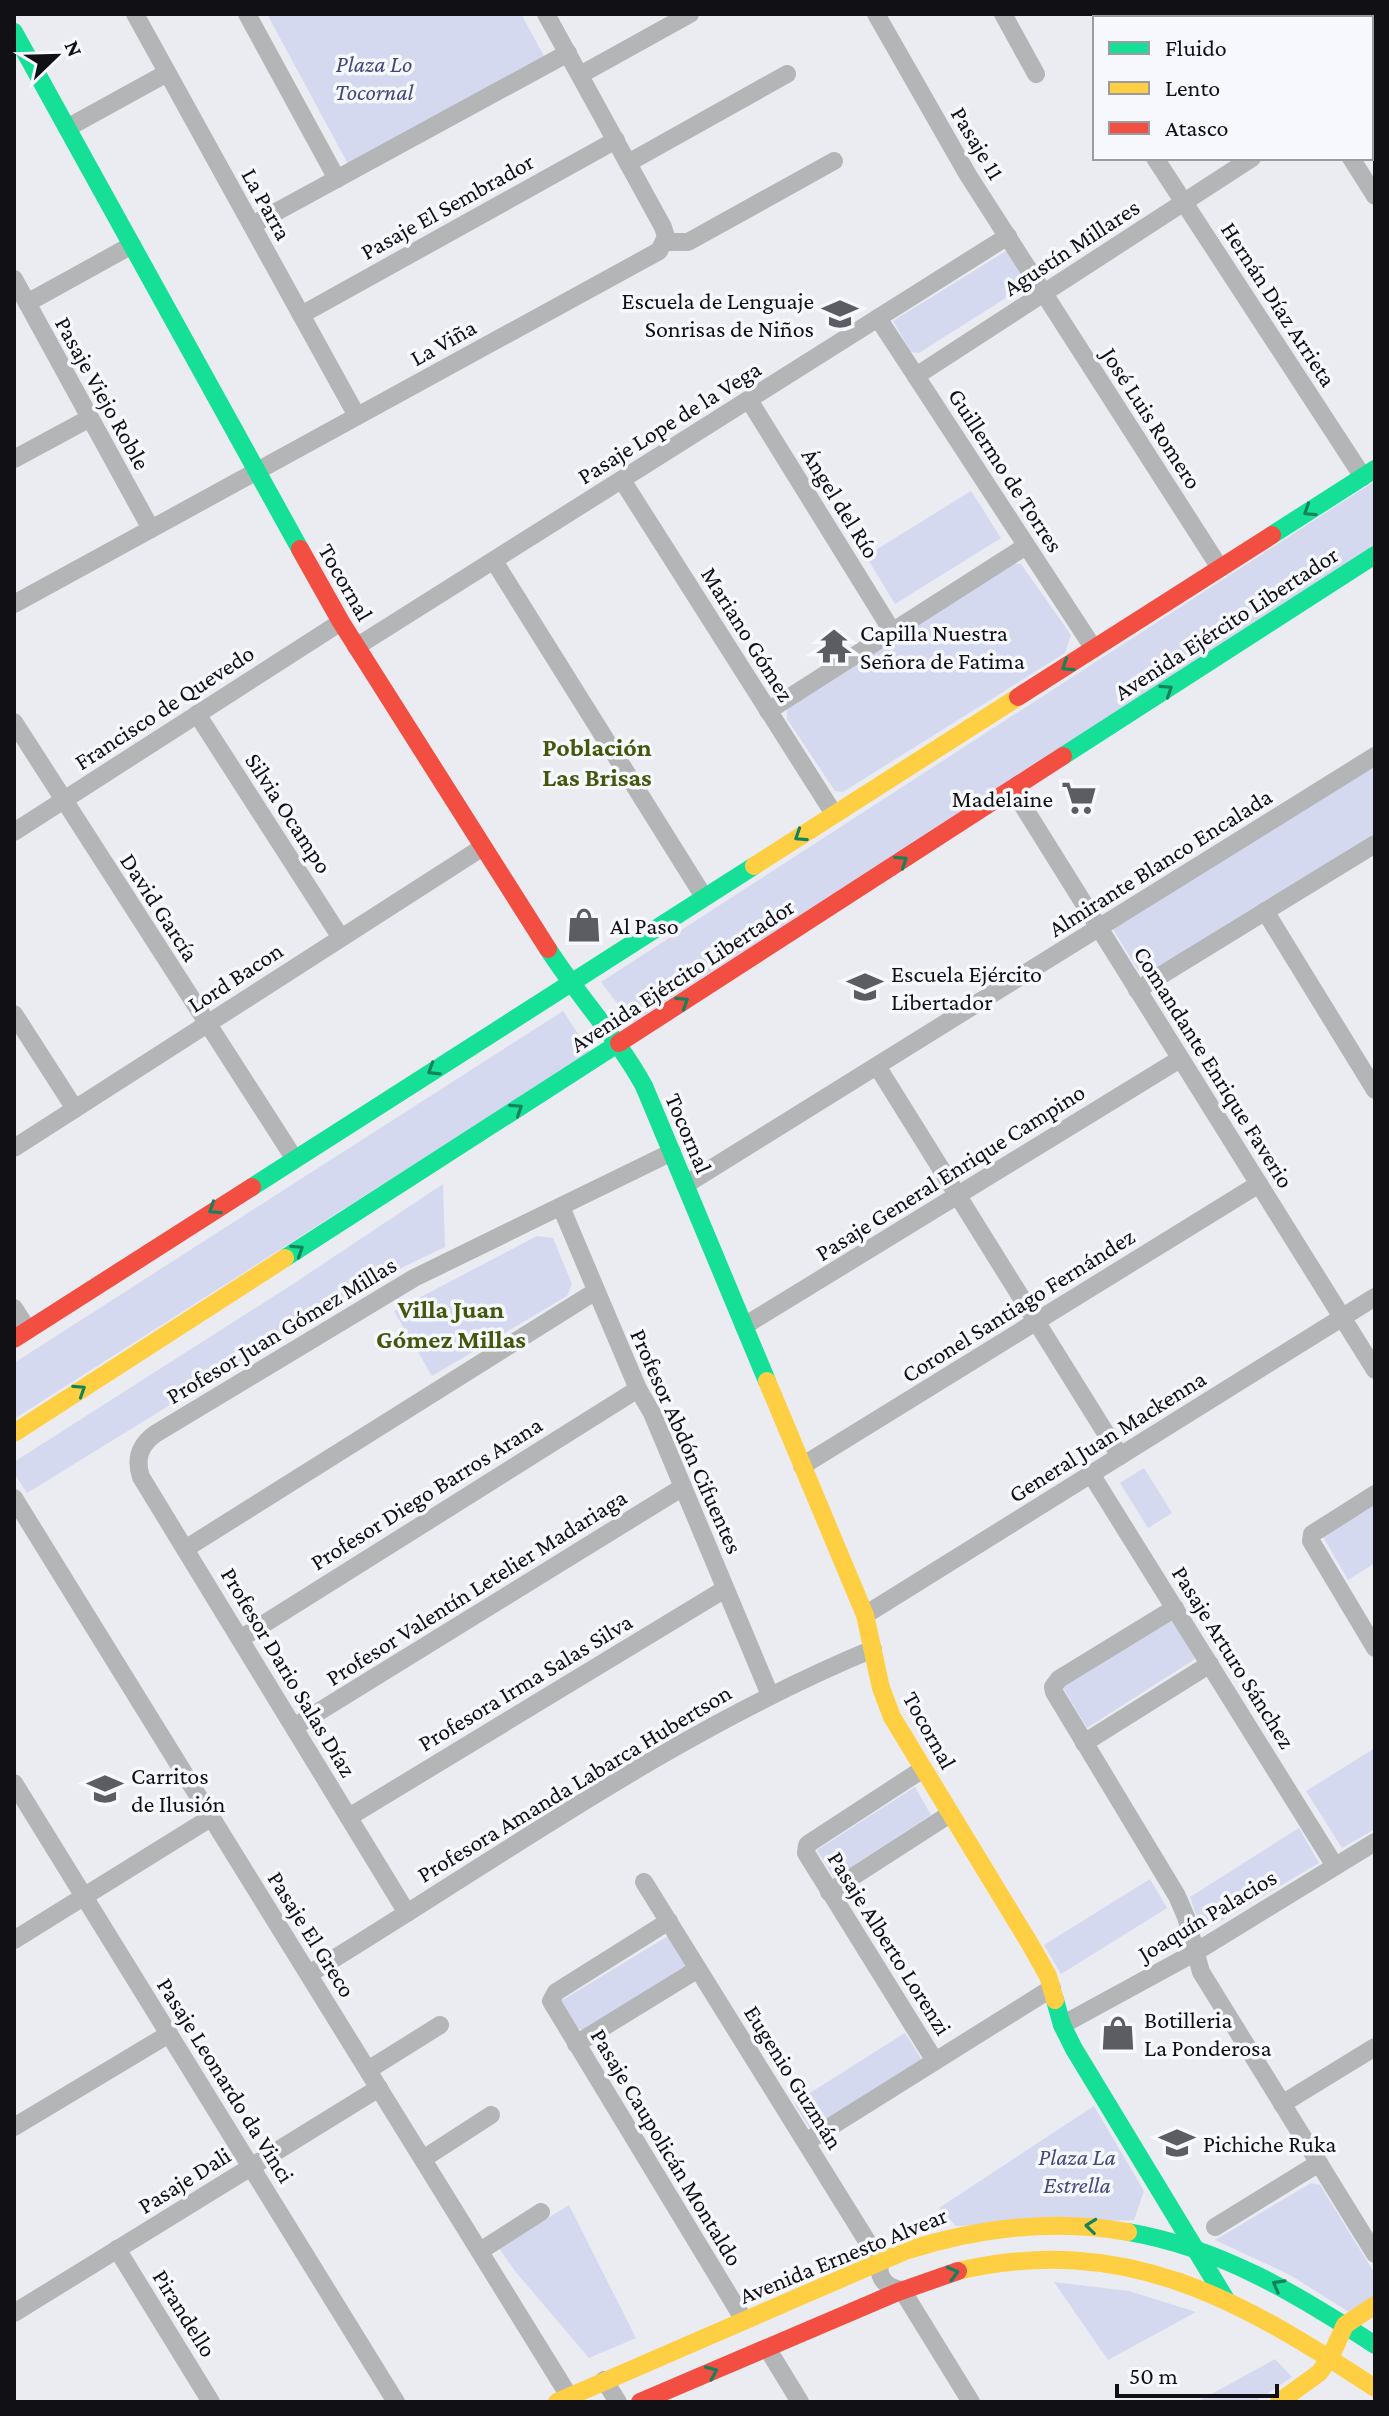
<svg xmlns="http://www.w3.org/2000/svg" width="1389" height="2416" font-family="'Crimson Pro',serif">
<rect width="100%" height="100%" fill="#eaecf2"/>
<g fill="#d4d9ef">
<polygon points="267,14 521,14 544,56 348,164"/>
<polygon points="1006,251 1027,281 1023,287 919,353 911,352 893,321"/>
<polygon points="1375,481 1375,546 632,1023 601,982"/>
<polygon points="971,491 1001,538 895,604 866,556"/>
<polygon points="1009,563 1021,564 1071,635 1065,653 843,792 835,791 787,719 787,707"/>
<polygon points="1375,765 1375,833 1149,975 1138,970 1113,929"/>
<polygon points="563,1011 590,1052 14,1419 14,1363"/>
<polygon points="443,1184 445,1247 360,1288 27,1493 14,1473 14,1462 293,1284"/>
<polygon points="537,1236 553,1238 572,1284 567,1296 432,1376 394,1311"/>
<polygon points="1144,1468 1172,1513 1148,1528 1120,1483"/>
<polygon points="1375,1503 1375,1563 1348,1580 1322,1535"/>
<polygon points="1173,1619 1195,1659 1087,1728 1062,1686"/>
<polygon points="1375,1748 1375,1829 1342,1848 1306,1791"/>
<polygon points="915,1787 931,1815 834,1878 817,1850"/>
<polygon points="1299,1828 1319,1863 1202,1932 1190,1897"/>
<polygon points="1150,1879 1167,1908 1061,1974 1044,1945"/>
<polygon points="668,1936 688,1968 585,2030 576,2028 561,2001"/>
<polygon points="905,2033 922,2060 811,2130 794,2103"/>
<polygon points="1094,2106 1144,2191 1134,2220 956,2226 939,2208"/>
<polygon points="1311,2183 1320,2185 1375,2274 1375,2296 1349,2312 1290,2275 1215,2240"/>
<polygon points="569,2205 636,2338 589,2358 515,2271 499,2248"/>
<polygon points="1054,2282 1129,2291 1196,2312 1108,2360"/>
<polygon points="1275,2359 1292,2377 1255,2402 1197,2402"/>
</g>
<polygon fill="#c8ccc8" stroke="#a4a5a6" stroke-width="2" points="585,909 599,931 584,940 570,918"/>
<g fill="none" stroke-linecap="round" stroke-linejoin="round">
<g stroke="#b4b5b7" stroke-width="18">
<polyline points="135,14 357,416"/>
<polyline points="247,14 337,179"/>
<polyline points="876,14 968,175 1220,568"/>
<polyline points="1003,14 1036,74"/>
<polyline points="1131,14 1133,18"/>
<polyline points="1267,14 1269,18"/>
<polyline points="580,75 690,14"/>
<polyline points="1371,81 1375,79"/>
<polyline points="67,128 167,73"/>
<polyline points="1155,158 1363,477"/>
<polyline points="1351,158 1375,196"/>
<polyline points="628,163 787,74"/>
<polyline points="252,225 568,53"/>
<polyline points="665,242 688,242 834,161"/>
<polyline points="14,279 151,529"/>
<polyline points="27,303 132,245"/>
<polyline points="301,315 616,140"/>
<polyline points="878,318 1094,649"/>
<polyline points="916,376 1252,158"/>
<polyline points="749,400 892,631"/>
<polyline points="14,459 90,418"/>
<polyline points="622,480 834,814"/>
<polyline points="494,561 704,897"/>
<polyline points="14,604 659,251 666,237 663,227 546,14"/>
<polyline points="356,647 1008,236"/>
<polyline points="768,711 1026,546"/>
<polyline points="197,714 341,938"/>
<polyline points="14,722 294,1158"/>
<polyline points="1013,790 1375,1370"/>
<polyline points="14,832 341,622"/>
<polyline points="1265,911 1375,1090"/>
<polyline points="1137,990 1375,844"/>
<polyline points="14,1014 75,1109"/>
<polyline points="877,1066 1120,1456"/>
<polyline points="14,1148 483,847"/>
<polyline points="685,1185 1375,756"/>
<polyline points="561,1207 638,1389 652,1413 770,1695"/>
<polyline points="14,1308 28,1330"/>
<polyline points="744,1326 1180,1059"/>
<polyline points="802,1466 1259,1184"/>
<polyline points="1091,1474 1335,1866"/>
<polyline points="1375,1494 1312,1534 1311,1541 1375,1648"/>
<polyline points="14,1498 569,2396"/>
<polyline points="185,1549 596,1291"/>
<polyline points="1175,1608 1059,1679 1053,1687 1054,1692 1177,1896 1186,1917 1201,1972 1375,2254"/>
<polyline points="865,1615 1375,1297"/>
<polyline points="240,1639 638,1389"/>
<polyline points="294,1727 683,1487"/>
<polyline points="1084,1743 1210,1664"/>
<polyline points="923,1769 811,1842 807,1845 806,1853 935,2061"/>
<polyline points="14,1783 396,2402"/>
<polyline points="349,1817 725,1589"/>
<path d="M644 1882 880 2262C877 2278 886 2288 902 2290L971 2402"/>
<polyline points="829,1892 950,1814"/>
<path d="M407 1913 141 1477C135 1459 140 1445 155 1434L414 1278 672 1152"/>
<polyline points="669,1921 556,1992 551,2001 744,2320"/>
<polyline points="14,1940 212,1817"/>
<path d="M309 1974C494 1862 672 1732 873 1649"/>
<polyline points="1062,2025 1194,1953 1375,1842"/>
<polyline points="576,2044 698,1969"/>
<polyline points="368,2070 440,2025"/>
<polyline points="1282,2104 1375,2047"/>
<polyline points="14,2127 169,2034"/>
<polyline points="806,2142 1052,1988"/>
<polyline points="423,2159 491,2115"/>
<polyline points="1215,2227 1319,2163"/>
<polyline points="117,2249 211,2402"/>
<polyline points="480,2251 541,2212"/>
<polyline points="14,2313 379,2088"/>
<polyline points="767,2348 800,2402"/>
<polyline points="604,2380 618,2402"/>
</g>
<g stroke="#16e098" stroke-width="18">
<polyline points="14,32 300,549"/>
<polyline points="1272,535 1375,469"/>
<polyline points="1063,756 1375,555"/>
<path d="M548 949C578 996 617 1037 644 1086L767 1381"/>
<polyline points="252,1187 754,866"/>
<polyline points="285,1258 619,1043"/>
<polyline points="1055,2000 1062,2025 1074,2049 1225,2298"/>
<path d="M1128 2232C1221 2248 1297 2294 1375 2345"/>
</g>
<g stroke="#ffcf43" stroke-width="18">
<polyline points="754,866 1018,697"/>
<polyline points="767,1381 865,1615 881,1688 892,1717 1030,1944 1048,1976 1055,2000"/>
<polyline points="14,1433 285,1258"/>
<path d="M958 2271C1125 2232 1241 2300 1375 2388"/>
<path d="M557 2402 905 2251C978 2228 1052 2218 1128 2232"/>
<polyline points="1279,2402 1319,2373 1330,2358 1345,2325 1375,2305"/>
</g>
<g stroke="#f24e42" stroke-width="18">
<polyline points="300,549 341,622 548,949"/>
<polyline points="1018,697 1272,535"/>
<polyline points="619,1043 1063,756"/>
<polyline points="14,1339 252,1187"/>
<polyline points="640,2402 898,2292 958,2271"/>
</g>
</g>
<defs><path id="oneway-chevron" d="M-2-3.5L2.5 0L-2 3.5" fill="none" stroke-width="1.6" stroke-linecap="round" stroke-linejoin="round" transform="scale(2)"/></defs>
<g stroke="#13825d">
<use href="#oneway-chevron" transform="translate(1309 511) rotate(147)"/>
<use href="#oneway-chevron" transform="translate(1067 666) rotate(147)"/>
<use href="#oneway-chevron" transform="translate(1167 690) rotate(-33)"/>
<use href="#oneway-chevron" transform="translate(800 836) rotate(147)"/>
<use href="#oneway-chevron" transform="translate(902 861) rotate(-33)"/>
<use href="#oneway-chevron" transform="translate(683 1002) rotate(-33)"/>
<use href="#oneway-chevron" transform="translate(433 1070) rotate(148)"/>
<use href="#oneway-chevron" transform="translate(517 1109) rotate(-33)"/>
<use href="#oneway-chevron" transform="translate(214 1209) rotate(147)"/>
<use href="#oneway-chevron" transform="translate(298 1250) rotate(-33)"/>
<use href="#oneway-chevron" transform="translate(80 1390) rotate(-33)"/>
<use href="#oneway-chevron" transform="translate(1091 2226) rotate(-174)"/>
<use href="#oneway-chevron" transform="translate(953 2273) rotate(-15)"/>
<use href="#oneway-chevron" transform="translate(1278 2285) rotate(-151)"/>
<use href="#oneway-chevron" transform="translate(712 2372) rotate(-23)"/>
</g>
<defs>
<g id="school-bare" transform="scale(2.76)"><path d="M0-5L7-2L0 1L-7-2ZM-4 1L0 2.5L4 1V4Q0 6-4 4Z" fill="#5c5d62" stroke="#f7f8fd" stroke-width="2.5" paint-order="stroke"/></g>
<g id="temple-bare" transform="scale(2.76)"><path d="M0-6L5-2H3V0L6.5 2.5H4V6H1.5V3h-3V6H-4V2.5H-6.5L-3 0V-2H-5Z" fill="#5c5d62" stroke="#f7f8fd" stroke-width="2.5" paint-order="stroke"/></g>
<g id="supermarket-bare" transform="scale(2.76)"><path d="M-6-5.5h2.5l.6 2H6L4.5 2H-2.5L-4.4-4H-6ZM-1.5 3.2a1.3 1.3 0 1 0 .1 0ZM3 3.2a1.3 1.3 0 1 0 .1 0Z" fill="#5c5d62" stroke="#f7f8fd" stroke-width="2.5" paint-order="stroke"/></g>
<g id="shop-bare" transform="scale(2.76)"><path d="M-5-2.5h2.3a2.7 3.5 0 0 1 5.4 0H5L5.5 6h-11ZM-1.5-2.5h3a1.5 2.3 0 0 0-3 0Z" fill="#5c5d62" stroke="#f7f8fd" stroke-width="2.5" paint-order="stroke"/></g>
</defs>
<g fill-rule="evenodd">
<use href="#school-bare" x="840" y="314"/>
<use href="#temple-bare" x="834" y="646"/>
<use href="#supermarket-bare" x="1079" y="798"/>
<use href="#shop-bare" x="584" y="925"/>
<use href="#school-bare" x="865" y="987"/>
<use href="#school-bare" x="105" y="1789"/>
<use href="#shop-bare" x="1118" y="2033"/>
<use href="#school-bare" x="1177" y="2143"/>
</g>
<g text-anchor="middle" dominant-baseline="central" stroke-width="7" stroke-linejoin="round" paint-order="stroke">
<g font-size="24" font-style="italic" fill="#43497a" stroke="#f7f8fd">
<text x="374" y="63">Plaza Lo<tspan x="374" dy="28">Tocornal</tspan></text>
<text x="1077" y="2156">Plaza La<tspan x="1077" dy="28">Estrella</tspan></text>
</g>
<g font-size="24" fill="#101015" stroke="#f7f8fd">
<text transform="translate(978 143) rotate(59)">Pasaje 11</text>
<text transform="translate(267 204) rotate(61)">La Parra</text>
<text transform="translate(447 206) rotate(-29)">Pasaje El Sembrador</text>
<text transform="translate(1071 247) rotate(-33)">Agustín Millares</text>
<text transform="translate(1279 304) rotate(57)">Hernán Díaz Arrieta</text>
<text transform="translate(443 342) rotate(-29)">La Viña</text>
<text transform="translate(103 393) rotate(61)">Pasaje Viejo Roble</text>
<text transform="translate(1152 418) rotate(57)">José Luis Romero</text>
<text transform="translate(669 422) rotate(-32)">Pasaje Lope de la Vega</text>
<text transform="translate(1006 470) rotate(57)">Guillermo de Torres</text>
<text transform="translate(841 503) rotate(58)">Ángel del Río</text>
<text transform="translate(346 582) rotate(60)">Tocornal</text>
<text transform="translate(1226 623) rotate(-33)">Avenida Ejército Libertador</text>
<text transform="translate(748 634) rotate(58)">Mariano Gómez</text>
<text transform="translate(164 707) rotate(-33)">Francisco de Quevedo</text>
<text transform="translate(289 813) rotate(57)">Silvia Ocampo</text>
<text transform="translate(1160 862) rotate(-32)">Almirante Blanco Encalada</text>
<text transform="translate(160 907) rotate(57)">David García</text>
<text transform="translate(682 975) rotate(-33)">Avenida Ejército Libertador</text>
<text transform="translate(235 977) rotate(-33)">Lord Bacon</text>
<text transform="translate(1214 1067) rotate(58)">Comandante Enrique Faverio</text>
<text transform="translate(689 1133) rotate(67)">Tocornal</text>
<text transform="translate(950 1172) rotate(-32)">Pasaje General Enrique Campino</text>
<text transform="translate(1018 1305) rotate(-32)">Coronel Santiago Fernández</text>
<text transform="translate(281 1330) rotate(-31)">Profesor Juan Gómez Millas</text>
<text transform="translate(1107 1436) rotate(-32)">General Juan Mackenna</text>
<text transform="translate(687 1441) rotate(66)">Profesor Abdón Cifuentes</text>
<text transform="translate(426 1493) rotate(-32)">Profesor Diego Barros Arana</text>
<text transform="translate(476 1587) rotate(-32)">Profesor Valentín Letelier Madariaga</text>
<text transform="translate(1234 1657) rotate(58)">Pasaje Arturo Sánchez</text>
<text transform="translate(289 1672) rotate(59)">Profesor Dario Salas Díaz</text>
<text transform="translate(525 1682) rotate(-31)">Profesora Irma Salas Silva</text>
<text transform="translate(930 1730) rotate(61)">Tocornal</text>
<text transform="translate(574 1783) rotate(-31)">Profesora Amanda Labarca Hubertson</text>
<text transform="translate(1207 1915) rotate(-31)">Joaquín Palacios</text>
<text transform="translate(312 1934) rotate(58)">Pasaje El Greco</text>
<text transform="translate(890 1943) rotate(58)">Pasaje Alberto Lorenzi</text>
<text transform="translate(794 2077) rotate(58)">Eugenio Guzmán</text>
<text transform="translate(226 2080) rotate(58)">Pasaje Leonardo da Vinci</text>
<text transform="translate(667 2147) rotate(59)">Pasaje Caupolicán Montaldo</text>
<text transform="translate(184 2180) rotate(-32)">Pasaje Dali</text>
<text transform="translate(843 2255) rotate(-22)">Avenida Ernesto Alvear</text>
<text transform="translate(185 2313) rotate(58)">Pirandello</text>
</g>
<g font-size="24" fill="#101015" stroke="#f7f8fd" text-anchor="start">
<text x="814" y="300" text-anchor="end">Escuela de Lenguaje<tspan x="814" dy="28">Sonrisas de Niños</tspan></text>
<text x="860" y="632">Capilla Nuestra<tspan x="860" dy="28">Señora de Fatima</tspan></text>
<text x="1053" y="798" text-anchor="end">Madelaine</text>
<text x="610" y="925">Al Paso</text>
<text x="891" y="973">Escuela Ejército<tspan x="891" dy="28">Libertador</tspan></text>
<text x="131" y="1775">Carritos<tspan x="131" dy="28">de Ilusión</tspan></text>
<text x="1144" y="2019">Botilleria<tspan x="1144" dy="28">La Ponderosa</tspan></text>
<text x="1203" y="2143">Pichiche Ruka</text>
</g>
<g font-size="26" font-weight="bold" fill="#43580d" stroke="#f7f8fd">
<text x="597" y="747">Población<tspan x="597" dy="30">Las Brisas</tspan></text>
<text x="451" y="1309">Villa Juan<tspan x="451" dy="30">Gómez Millas</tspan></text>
</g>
</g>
<rect width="1389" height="2416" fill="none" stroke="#101015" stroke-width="32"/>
<rect x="1093" y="16" width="280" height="144" fill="#f7f8fd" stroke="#9b9ba0" stroke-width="2"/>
<rect x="1109" y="42" width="40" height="12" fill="#16e098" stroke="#9b9ba0" stroke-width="2"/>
<text x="1165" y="56" font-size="24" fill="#101015">Fluido</text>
<rect x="1109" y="82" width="40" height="12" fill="#ffcf43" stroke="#9b9ba0" stroke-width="2"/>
<text x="1165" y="96" font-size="24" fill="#101015">Lento</text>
<rect x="1109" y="122" width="40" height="12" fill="#f24e42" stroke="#9b9ba0" stroke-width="2"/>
<text x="1165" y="136" font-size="24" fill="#101015">Atasco</text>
<g transform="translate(56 56) rotate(67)" stroke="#f7f8fd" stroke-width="6" paint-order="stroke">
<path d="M0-6L14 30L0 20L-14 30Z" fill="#101015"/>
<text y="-12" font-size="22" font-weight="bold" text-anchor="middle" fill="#101015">N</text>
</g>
<path d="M1117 2384v12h160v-12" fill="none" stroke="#101015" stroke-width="4"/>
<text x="1129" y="2384" font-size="24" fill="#101015" stroke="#f7f8fd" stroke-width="6" paint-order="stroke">50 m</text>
</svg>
